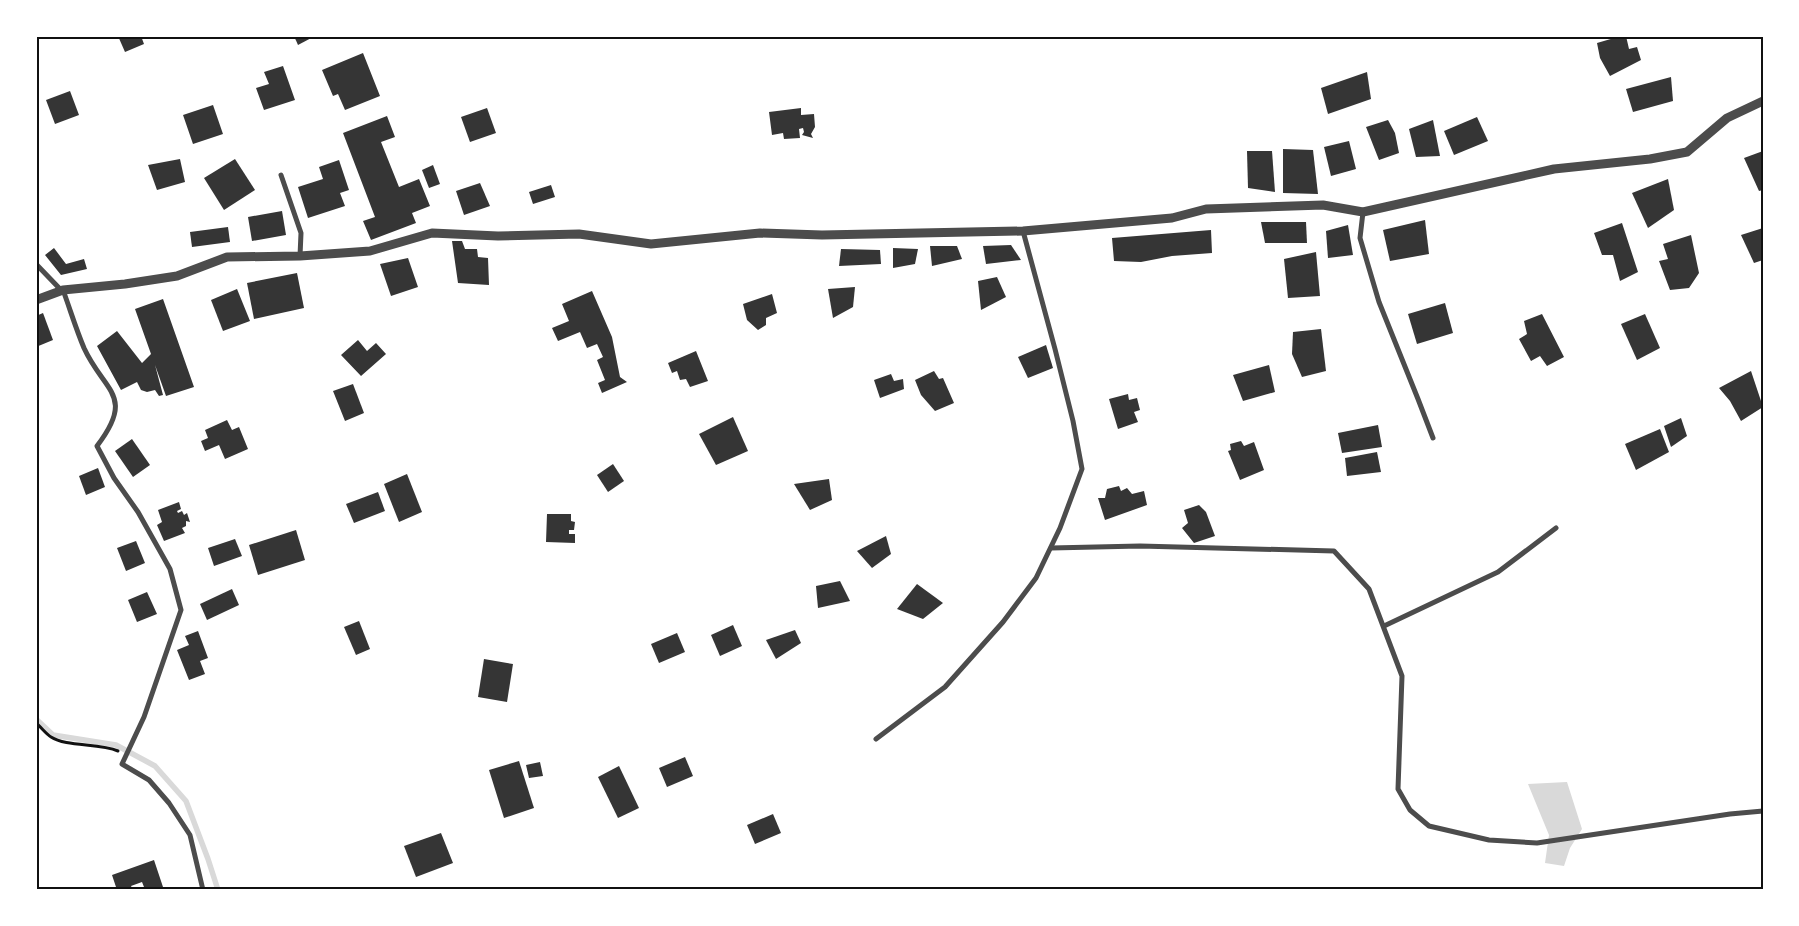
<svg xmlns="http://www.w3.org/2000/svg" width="1799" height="926" font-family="'Source Sans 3',sans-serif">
<rect width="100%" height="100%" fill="#fff"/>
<polygon fill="#d9d9d9" points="1567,782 1582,829 1570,848 1564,866 1545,863 1549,835 1528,784"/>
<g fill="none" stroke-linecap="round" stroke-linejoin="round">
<polyline stroke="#d9d9d9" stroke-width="5.5" points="36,719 53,735 116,745 155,766 186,801 208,859 218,890"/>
</g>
<g fill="#353535">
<polygon points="118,36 141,36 144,44 125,52"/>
<polygon points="294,36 315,36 298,45"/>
<polygon points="1621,36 1626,36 1629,49 1637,47 1641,60 1610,76 1600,58 1597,43"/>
<polygon points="363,53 380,96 345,110 338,94 333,96 322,70"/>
<polygon points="283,66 295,100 264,110 256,88 269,84 264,72"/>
<polygon points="1367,72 1371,99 1328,114 1321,88"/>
<polygon points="1671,77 1673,101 1633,112 1626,89"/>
<polygon points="70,91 79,115 55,124 46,100"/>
<polygon points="213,105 223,134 193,144 183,115"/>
<polygon points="487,108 496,133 470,142 461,117"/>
<polygon points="801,108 801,115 814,114 815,127 811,134 813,138 802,135 804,132 803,128 799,129 800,138 784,139 783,133 772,135 769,112"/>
<polygon points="387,116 395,137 381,142 399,187 419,179 430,206 412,213 416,223 371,240 363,221 375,217 343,133"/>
<polygon points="1477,117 1488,141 1454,155 1444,131"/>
<polygon points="1388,120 1395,133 1399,153 1379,160 1366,127"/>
<polygon points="1433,120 1440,156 1416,157 1409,129"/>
<polygon points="1349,141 1356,169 1331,176 1324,147"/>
<polygon points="1283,149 1313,150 1318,194 1283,193"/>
<polygon points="1247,151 1272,151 1275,192 1248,188"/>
<polygon points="1763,151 1763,190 1759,191 1744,158"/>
<polygon points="180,159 185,182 157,190 148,165"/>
<polygon points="235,159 255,190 224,210 204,178"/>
<polygon points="339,160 349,190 340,193 345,206 308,218 298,187 323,179 319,167"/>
<polygon points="433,165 440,184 429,188 422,170"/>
<polygon points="1668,179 1674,210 1648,228 1632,193"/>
<polygon points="480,183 490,206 464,215 456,191"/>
<polygon points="551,185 555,197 533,204 529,192"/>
<polygon points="282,211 286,235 252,241 248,217"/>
<polygon points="1425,220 1429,254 1390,261 1383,230"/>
<polygon points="1261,222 1306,222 1307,243 1265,243"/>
<polygon points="1622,223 1638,272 1620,281 1613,255 1602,255 1594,233"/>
<polygon points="1348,225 1353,255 1328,258 1326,231"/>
<polygon points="228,227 230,242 192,247 190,232"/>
<polygon points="1763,228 1763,260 1754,263 1741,235"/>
<polygon points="1211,230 1212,253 1172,256 1141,262 1114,261 1112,238"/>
<polygon points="1691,235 1699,273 1689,288 1670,290 1659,261 1668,259 1663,244"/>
<polygon points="452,241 462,241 465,249 477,249 478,257 488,258 489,285 458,283"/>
<polygon points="1011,245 1021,260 986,264 983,246"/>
<polygon points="930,246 957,246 962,259 932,266"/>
<polygon points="54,248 66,264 84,259 87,269 61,275 45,255"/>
<polygon points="893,248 918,249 915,264 893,268"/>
<polygon points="841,249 880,250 881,264 839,266"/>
<polygon points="1316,252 1320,296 1288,298 1284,259"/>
<polygon points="408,258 418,287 391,296 380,264"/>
<polygon points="297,273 304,308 254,319 247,283"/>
<polygon points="997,277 1006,297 981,310 978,281"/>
<polygon points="855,287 853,307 833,318 828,289"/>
<polygon points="237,289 250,321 223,331 211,300"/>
<polygon points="592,291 612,337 620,377 627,382 602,393 598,383 605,380 597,360 603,357 597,344 587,348 580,332 558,341 552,328 569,321 562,304"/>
<polygon points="772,294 777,313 766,318 766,325 758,330 747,320 743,304"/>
<polygon points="163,299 194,387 166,396 155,365 163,395 159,396 155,390 147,392 141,390 137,382 121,390 97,346 117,331 142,363 151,354 135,309"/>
<polygon points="1445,303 1453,333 1417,344 1408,314"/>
<polygon points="43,313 53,340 36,347 36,316"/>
<polygon points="1542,314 1564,357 1547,366 1540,356 1531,361 1519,339 1527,334 1524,321"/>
<polygon points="1645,314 1660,348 1637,360 1621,324"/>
<polygon points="1321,329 1326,371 1302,377 1292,354 1293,332"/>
<polygon points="358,340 367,351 376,343 386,354 361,376 341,355"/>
<polygon points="1046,345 1053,368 1028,378 1018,357"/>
<polygon points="696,351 708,381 690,387 686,379 680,380 677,371 672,373 668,363"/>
<polygon points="1269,365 1275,392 1243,401 1233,375"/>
<polygon points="934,371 939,379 943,378 954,403 935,411 921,395 915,380"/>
<polygon points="1751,371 1763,407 1741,421 1730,401 1719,388"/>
<polygon points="891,374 894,381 903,379 904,389 880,398 874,380"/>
<polygon points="353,384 364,413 345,421 333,391"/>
<polygon points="1128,394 1129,400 1137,398 1140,410 1134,412 1138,422 1118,429 1109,399"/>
<polygon points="733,417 748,451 716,465 699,434"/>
<polygon points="1681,418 1687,436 1671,447 1664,426"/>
<polygon points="227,420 232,430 239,427 248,449 225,459 219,445 205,451 201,441 208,438 205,430"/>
<polygon points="1378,425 1382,447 1342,453 1338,433"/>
<polygon points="1660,429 1669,452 1636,470 1625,444"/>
<polygon points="132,439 150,465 133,477 115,451"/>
<polygon points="1241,441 1244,446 1254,442 1264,470 1240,480 1228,451 1231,450 1230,444"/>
<polygon points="1377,452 1381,472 1347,476 1345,458"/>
<polygon points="613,464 624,481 608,492 597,475"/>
<polygon points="98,468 105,487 86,495 79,476"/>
<polygon points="407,474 422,512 399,522 384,484"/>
<polygon points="829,479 832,500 810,510 794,484"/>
<polygon points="1119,486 1121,491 1127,488 1132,494 1144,491 1147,505 1105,520 1098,498 1105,498 1107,489"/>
<polygon points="378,492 385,511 354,523 346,504"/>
<polygon points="179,502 181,509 177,511 178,513 182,511 184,515 187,513 190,522 186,521 186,526 182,528 185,533 164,541 157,525 162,522 158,510"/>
<polygon points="1199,505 1206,512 1215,536 1194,543 1182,528 1188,523 1184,510"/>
<polygon points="547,514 571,514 571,521 575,522 574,530 569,530 569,534 575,534 575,543 546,542"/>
<polygon points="296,530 305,560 258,575 249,545"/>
<polygon points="886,536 891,554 872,568 857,551"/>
<polygon points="235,539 242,556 214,566 208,548"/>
<polygon points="136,541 145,563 126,571 117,548"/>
<polygon points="840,581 850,601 818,608 816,586"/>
<polygon points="917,584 943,603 923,619 897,609"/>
<polygon points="232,589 239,605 207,620 200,604"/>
<polygon points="147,592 157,614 137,622 128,600"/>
<polygon points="359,621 370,649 356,655 344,627"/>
<polygon points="733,625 742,646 720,656 711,635"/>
<polygon points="795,630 801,643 776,659 766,640"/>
<polygon points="198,631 208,658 200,661 205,674 189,680 177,650 189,645 185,636"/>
<polygon points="677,633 685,652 659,663 651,644"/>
<polygon points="484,659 513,664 507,702 478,697"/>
<polygon points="685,757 693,776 667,787 659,768"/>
<polygon points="519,761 534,808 504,818 489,770"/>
<polygon points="540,762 543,776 529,778 526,765"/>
<polygon points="619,766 639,808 618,818 598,777"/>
<polygon points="773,814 781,833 755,844 747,825"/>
<polygon points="441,833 453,863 416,877 404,846"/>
<polygon points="154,860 164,890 138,890 144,887 142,882 131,886 133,890 117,890 112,875"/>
</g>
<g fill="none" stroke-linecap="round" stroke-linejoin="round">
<path stroke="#111" stroke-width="3" d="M36 723C41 727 46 734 51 737 66 747 99 743 118 751"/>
<g stroke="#4c4c4c" stroke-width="5">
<polyline points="281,175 301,233 300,256"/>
<polyline points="1363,212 1360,238 1379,302 1418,399 1433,438"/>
<polyline points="36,264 61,290"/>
<path d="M63 290C70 309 76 329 84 348 104 392 136 395 97 446L114 478 138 512 170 569 181 610 144 717 122 764 149 780 169 803 190 835 203 890"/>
<polyline points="1051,548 1140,546 1334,551 1369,589 1402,676 1398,789 1410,810 1429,826 1489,840 1537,843 1730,814 1763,811"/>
<polyline points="1384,626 1498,572 1556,528"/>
<polyline points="876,739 945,687 1003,622 1036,578 1060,528 1082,469 1073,421 1055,349 1023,231"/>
</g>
<polyline stroke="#4c4c4c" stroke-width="9" points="36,300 63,290 125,284 177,276 227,257 300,256 370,251 432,233 498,236 579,234 651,244 760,233 822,235 1023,231 1172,218 1206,209 1323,205 1363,212 1554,169 1650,159 1687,152 1727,118 1763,101"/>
</g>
<rect width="1799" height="926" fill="none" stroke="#ffffff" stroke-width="75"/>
<rect x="38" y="38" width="1724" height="850" fill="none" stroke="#111" stroke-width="2"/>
</svg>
